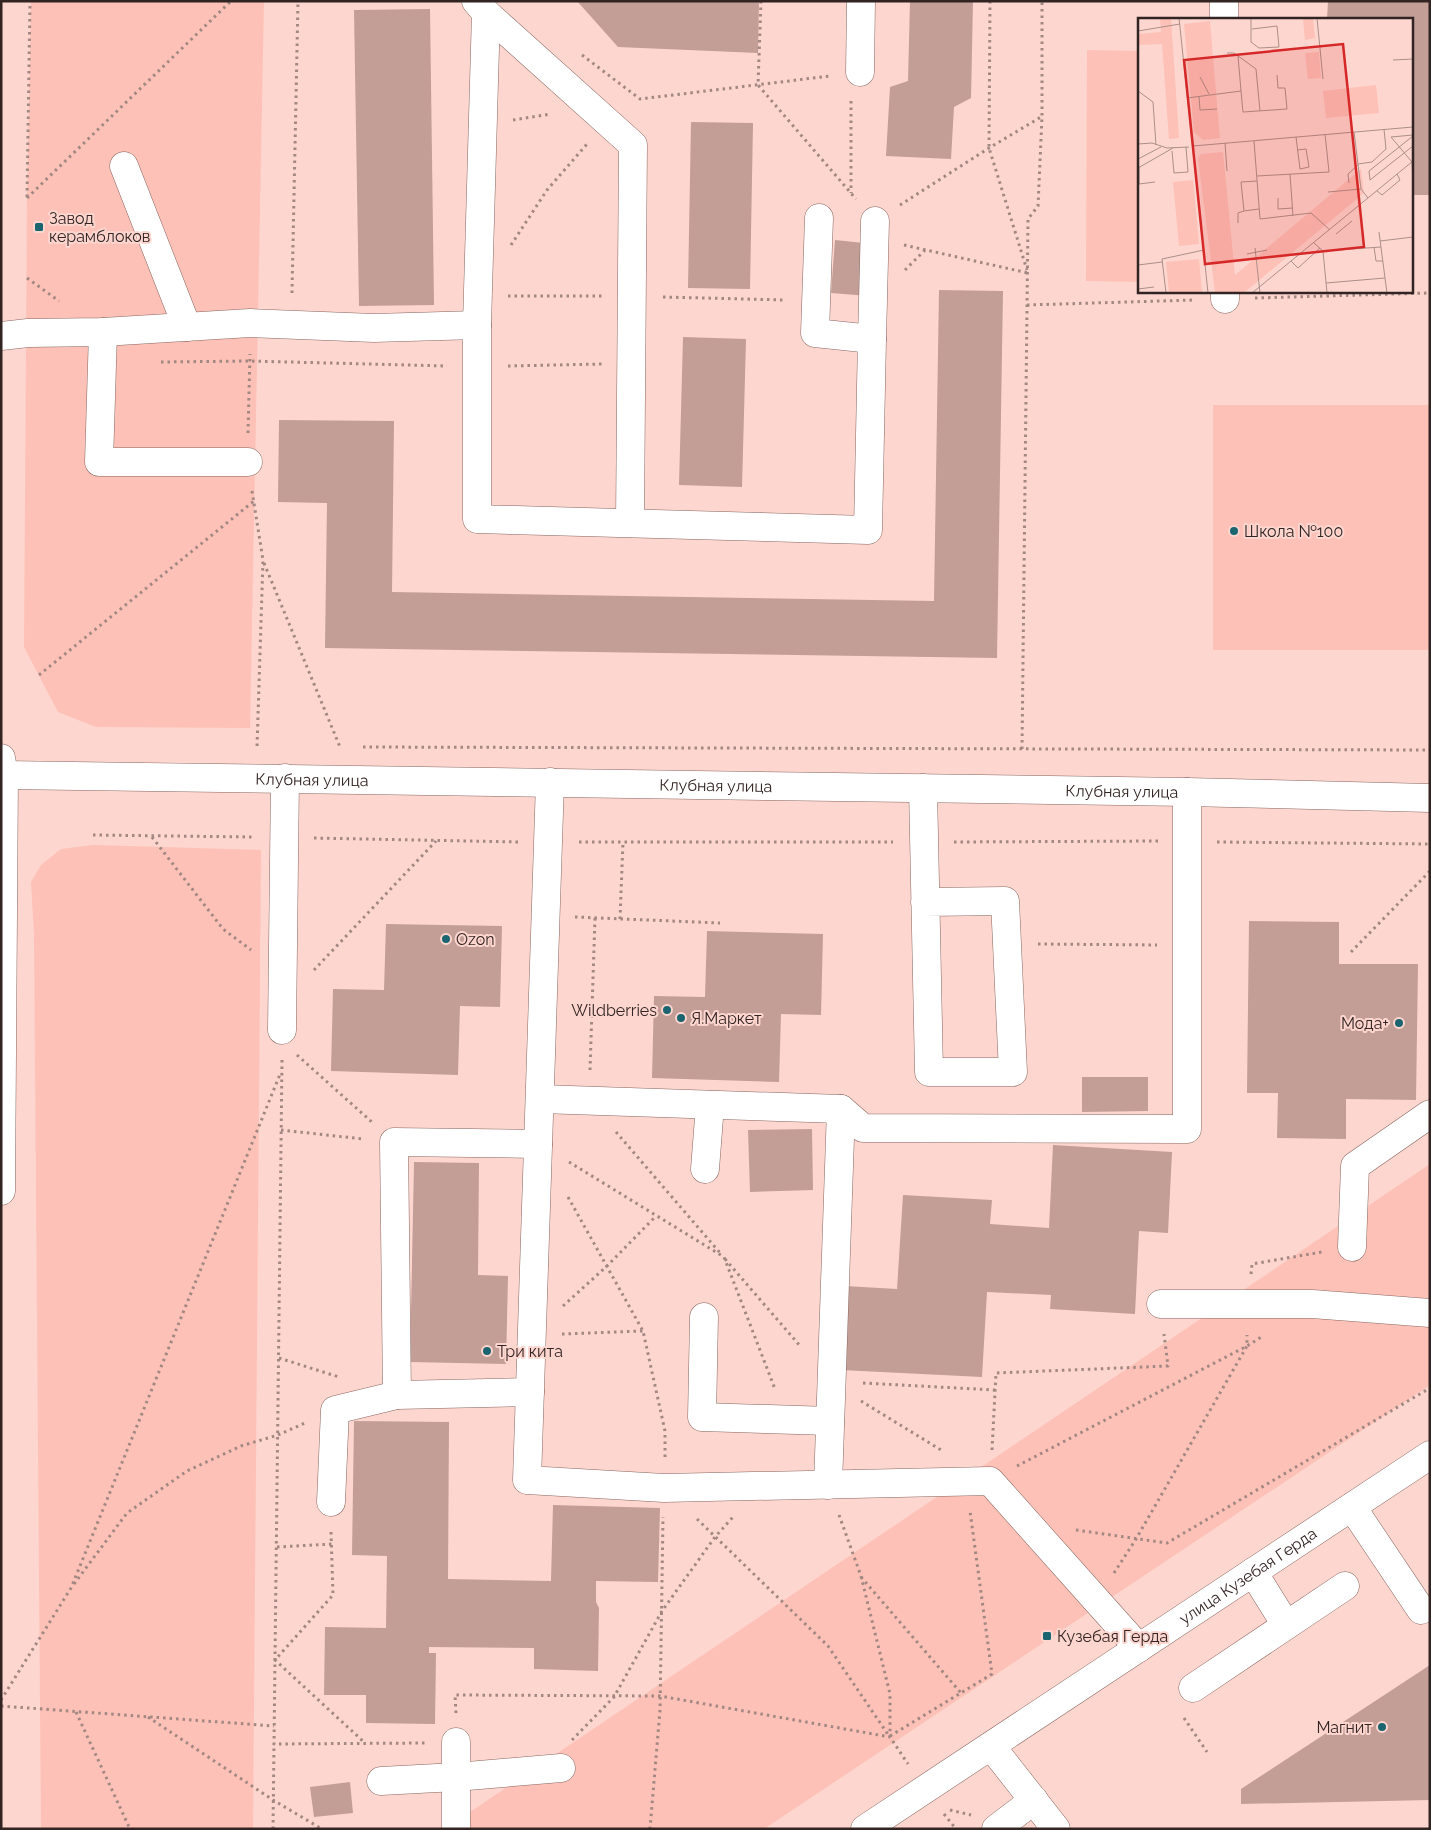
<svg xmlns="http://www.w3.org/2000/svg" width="1431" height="1830" font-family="Raleway,sans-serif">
<rect width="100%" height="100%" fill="#fdd6cf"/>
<g fill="#fdc1b7">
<polygon points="31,1 264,1 250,728 96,727 58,712 24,647 27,198"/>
<polygon points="1087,50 1140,51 1140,282 1086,281"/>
<rect x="1213" y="405" width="217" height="245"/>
<polygon points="93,845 261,850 253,1829 41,1829 34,935 31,882 41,865 61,849"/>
<polygon points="1430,1164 1430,1385 764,1829 445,1829"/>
</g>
<g fill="#c29e97">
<polygon points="577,1 759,1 758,53 618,47"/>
<polygon points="910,1 973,1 971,98 954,107 951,159 886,156 890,87 908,81"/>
<polygon points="1328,1 1430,1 1430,195 1412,195 1412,19 1327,19"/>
<polygon points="430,9 434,305 359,306 354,10"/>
<polygon points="691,122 753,123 750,289 688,288"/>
<polygon points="835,240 873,244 869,296 831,293"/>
<polygon points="939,290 1003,291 997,658 325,648 327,503 278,502 279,420 394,421 392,592 934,601"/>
<polygon points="683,337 746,339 742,487 679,485"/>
<polygon points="1249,921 1339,922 1339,964 1418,964 1416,1100 1346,1099 1346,1139 1277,1138 1278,1093 1247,1093"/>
<polygon points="386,924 502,926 500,1007 460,1006 458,1075 331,1071 333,989 384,990"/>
<polygon points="707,931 823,934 821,1015 781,1014 779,1082 652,1078 654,996 705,997"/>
<polygon points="1082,1077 1148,1077 1148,1111 1082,1112"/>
<polygon points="812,1129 813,1190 750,1192 748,1130"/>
<polygon points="1053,1145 1172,1152 1168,1233 1139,1231 1135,1314 1050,1309 1051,1295 987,1292 982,1377 841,1370 845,1286 897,1289 903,1195 992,1200 990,1224 1049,1228"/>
<polygon points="414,1162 479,1163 478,1275 508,1276 506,1364 410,1362"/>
<polygon points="354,1421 449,1422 448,1579 551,1581 553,1505 660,1508 658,1582 596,1581 596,1602 599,1608 598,1671 534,1669 534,1648 429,1647 429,1653 436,1653 435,1724 366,1723 366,1695 324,1695 325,1627 386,1628 387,1556 352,1555"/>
<polygon points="1430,1665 1430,1800 1241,1804 1241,1789"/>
<polygon points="350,1782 353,1813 314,1817 310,1787"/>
</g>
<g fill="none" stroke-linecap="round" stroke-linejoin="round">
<g stroke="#886660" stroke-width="29">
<g id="minor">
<polyline points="476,1 486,13 633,145 630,523"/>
<polyline points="1224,1 1224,19"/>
<polyline points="860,72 861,1"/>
<polyline points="124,166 187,327"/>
<polyline points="1225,291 1225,299"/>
<polyline points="477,325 486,13"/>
<polyline points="103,332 99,462 248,462"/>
<polyline points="1,336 28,333 103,332 250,323 374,328 477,325 477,519 868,530 872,339 815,333 819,218"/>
<polyline points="872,339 875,221"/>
<polyline points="550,782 527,1480 664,1488 990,1481 1139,1648"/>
<polyline points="923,788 929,1072 1013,1072 1005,901 925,902"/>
<polyline points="282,1030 285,778"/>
<polyline points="540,1099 841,1109 863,1128 1187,1129 1187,792"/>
<polyline points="705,1169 710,1105"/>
<polyline points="1352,1247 1355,1166 1430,1114"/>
<polyline points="1161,1304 1312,1304 1430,1313"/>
<polyline points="704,1317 702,1417 830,1421"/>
<polyline points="530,1392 397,1395 394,1142 538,1144"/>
<polyline points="828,1485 841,1109"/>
<polyline points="331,1502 335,1410 397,1395"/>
<polyline points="1352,1507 1421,1610"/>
<polyline points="1253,1572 1286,1625"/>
<polyline points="1193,1688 1345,1586"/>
<polyline points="991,1746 1056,1829"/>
<polyline points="381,1781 456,1777 561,1768"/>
<polyline points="456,1829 456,1742"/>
<path id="s1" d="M865 1829 1430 1455"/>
<polyline points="996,1829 1034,1800"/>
</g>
</g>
<g stroke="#886660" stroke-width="29">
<g id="major">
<polyline points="1,758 4,775 1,1191"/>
<path id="s2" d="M4 775 1187 792 1430 798"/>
</g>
</g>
<g stroke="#a38782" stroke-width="3" stroke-dasharray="2.5 4" stroke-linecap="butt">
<polyline points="761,1 758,85 856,199"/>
<polyline points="990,1 989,148 1027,270"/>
<polyline points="582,55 640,99 830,76"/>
<polyline points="851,101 851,193"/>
<polyline points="513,120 551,114"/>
<polyline points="27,197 30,1"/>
<polyline points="27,198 231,1"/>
<polyline points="900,205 989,148 1041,117"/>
<polyline points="511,245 547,190 587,144"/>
<polyline points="904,245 1028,273"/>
<polyline points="905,270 925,250"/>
<polyline points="27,278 59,301"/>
<polyline points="292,293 298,1"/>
<polyline points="508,296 602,296"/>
<polyline points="663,297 785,300"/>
<polyline points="1255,298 1430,293"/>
<polyline points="1027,305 1194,300"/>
<polyline points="161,362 249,361 447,366"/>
<polyline points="508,366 602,364"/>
<polyline points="248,433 250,354"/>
<polyline points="252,491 263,560 257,747 259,747"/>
<polyline points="264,563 340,747"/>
<polyline points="39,675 254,501"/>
<polyline points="363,747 1430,750"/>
<polyline points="1022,749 1028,219 1038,206 1042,117 1042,1"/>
<polyline points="93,835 253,837"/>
<polyline points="152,837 223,929 251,950"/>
<polyline points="314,838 518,842"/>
<polyline points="579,842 893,842"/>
<polyline points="954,842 1158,841"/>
<polyline points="1217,842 1430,844"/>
<polyline points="575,917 720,923"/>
<polyline points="620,919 623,842"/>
<polyline points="1038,944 1157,945"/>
<polyline points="1351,952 1430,871"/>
<polyline points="314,970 436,841"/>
<polyline points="297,1055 373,1123"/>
<polyline points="282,1060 274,1744 425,1743"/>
<polyline points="590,1070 595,918"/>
<polyline points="281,1130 363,1139"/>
<polyline points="616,1132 721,1254"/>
<polyline points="569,1162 724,1257 775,1389"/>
<polyline points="568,1197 643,1331 665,1431 665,1459"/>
<polyline points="725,1259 801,1347"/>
<polyline points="1251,1274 1252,1264 1322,1252"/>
<polyline points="563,1306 607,1266 656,1216"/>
<polyline points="562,1334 643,1331"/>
<polyline points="279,1358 339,1377"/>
<polyline points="863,1383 995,1390"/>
<polyline points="861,1401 941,1450"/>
<polyline points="992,1450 996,1373 1168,1366 1164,1334"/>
<polyline points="1017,1466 1247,1346 1263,1336"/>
<polyline points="839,1515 861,1576 890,1694 890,1737"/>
<polyline points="697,1519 828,1646 889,1736"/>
<polyline points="1076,1530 1167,1543 1430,1388"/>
<polyline points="331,1532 333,1595 275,1660 365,1743"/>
<polyline points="277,1547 332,1544"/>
<polyline points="1114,1573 1136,1539 1247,1346 1247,1335"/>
<polyline points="861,1577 961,1693"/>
<polyline points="74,1584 127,1513 187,1471 241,1446 278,1435 305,1423"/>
<polyline points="1,1700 71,1588 281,1072"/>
<polyline points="1,1706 274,1726"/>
<polyline points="76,1712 130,1829"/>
<polyline points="456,1713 455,1695 660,1696 890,1737 908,1764"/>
<polyline points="148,1717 273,1800 322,1829"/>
<polyline points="1184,1718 1207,1752"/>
<polyline points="890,1736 992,1674 970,1511"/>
<polyline points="572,1740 614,1697 662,1611 715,1537 733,1517"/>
<polyline points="950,1810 971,1815"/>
<polyline points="944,1814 956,1829"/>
<polyline points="273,1829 274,1744"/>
<polyline points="650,1829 660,1710 663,1517"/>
</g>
<use href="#minor" stroke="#fff" stroke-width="28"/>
<use href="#major" stroke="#fff" stroke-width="28"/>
</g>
<g fill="#1a6570" stroke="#fdd6cf" stroke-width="2">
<rect x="34" y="222" width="10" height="10" rx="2.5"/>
<circle cx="1234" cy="531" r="5"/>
<circle cx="446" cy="939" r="5"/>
<circle cx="667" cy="1010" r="5"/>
<circle cx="681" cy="1018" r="5"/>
<circle cx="1399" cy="1023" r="5"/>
<circle cx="487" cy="1351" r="5"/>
<rect x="1042" y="1631" width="10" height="10" rx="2.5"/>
<circle cx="1382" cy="1727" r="5"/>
</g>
<g text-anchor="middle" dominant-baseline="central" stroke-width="4" stroke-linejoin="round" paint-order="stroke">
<g font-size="16" fill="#322422" stroke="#fdd6cf" text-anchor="start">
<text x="49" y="218">Завод<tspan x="49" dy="18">керамблоков</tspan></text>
<text x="1244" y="531">Школа №100</text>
<text x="456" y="939">Ozon</text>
<text x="657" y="1010" text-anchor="end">Wildberries</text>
<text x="691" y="1018">Я.Маркет</text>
<text x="1389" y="1023" text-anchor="end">Мода+</text>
<text x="497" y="1351">Три кита</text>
<text x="1057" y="1636">Кузебая Герда</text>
<text x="1372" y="1727" text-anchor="end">Магнит</text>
</g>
<g font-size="16" fill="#322422" stroke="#fdd6cf">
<text stroke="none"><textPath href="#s2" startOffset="308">Клубная улица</textPath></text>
<text stroke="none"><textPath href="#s2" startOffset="712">Клубная улица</textPath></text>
<text stroke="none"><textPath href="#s2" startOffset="1118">Клубная улица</textPath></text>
<text stroke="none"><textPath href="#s1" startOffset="459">улица Кузебая Герда</textPath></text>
</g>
</g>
<g transform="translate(1138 18)">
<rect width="275" height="275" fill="#fdd6cf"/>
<path d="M22 0H33L41 120 31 121 24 26 1 27 0 16 23 14ZM175 0 177 20 167 22 165 1ZM72 3 82 120 65 122 56 114 46 6ZM181 34 183 60 170 61 167 35ZM238 67 241 95 188 100 185 73ZM85 134 97 257 223 151 226 175 107 274 77 275 60 140 63 136ZM55 162 61 226 41 228 35 164ZM61 241 64 275H31L28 244Z" fill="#fdc1b7"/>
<path fill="none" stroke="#ac8f8a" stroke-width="1" d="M41 0 70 275M113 0V24L121 30 141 29 139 8 114 11M179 0 185 61M0 13 42 6M89 35H96L118 51 122 93M100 38 103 73M255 42 275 41M275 46V70M62 59 71 76M0 73 15 84 18 127M61 78 62 92 79 91M49 80 103 73 105 94 149 91 147 70H140L139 57M216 114 223 171 230 180M275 117 253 119 274 144 275 162M275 118 231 153 232 162 275 128M158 119 162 151 171 149 168 131 159 132M116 123 122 201 173 195 192 212M87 125 89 153M0 126 14 125 29 130 51 129M55 128 275 109M34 133 36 155 50 154 48 129M0 141 23 129M220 146 234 144 248 131 246 111M1 149V166L17 164M0 150 35 130M152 156 155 198M119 158 191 154 187 116M119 163 103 164 106 193 121 191M211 165 210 156 220 147M239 173 244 177 262 162 259 156M190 174 223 171M140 180V191L155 190M100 205V195L106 193M198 216 214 203M242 223 275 219M176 225 185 233 189 275M236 229 238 243H245M117 230 122 275M185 233 243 229M109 236 129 232M153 243 160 250 182 230M0 247 24 244M247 260 249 275M188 265 247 260 241 214M0 271 16 269M28 275 24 241 66 232M114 275 275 143"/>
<path fill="#d62828" fill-opacity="0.15" stroke="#d62828" stroke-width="2.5" d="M205 26 226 229 67 246 46 42Z"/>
<rect width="275" height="275" fill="none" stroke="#322422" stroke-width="2.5"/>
</g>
<rect width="1431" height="1830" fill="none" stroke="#322422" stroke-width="5"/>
</svg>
